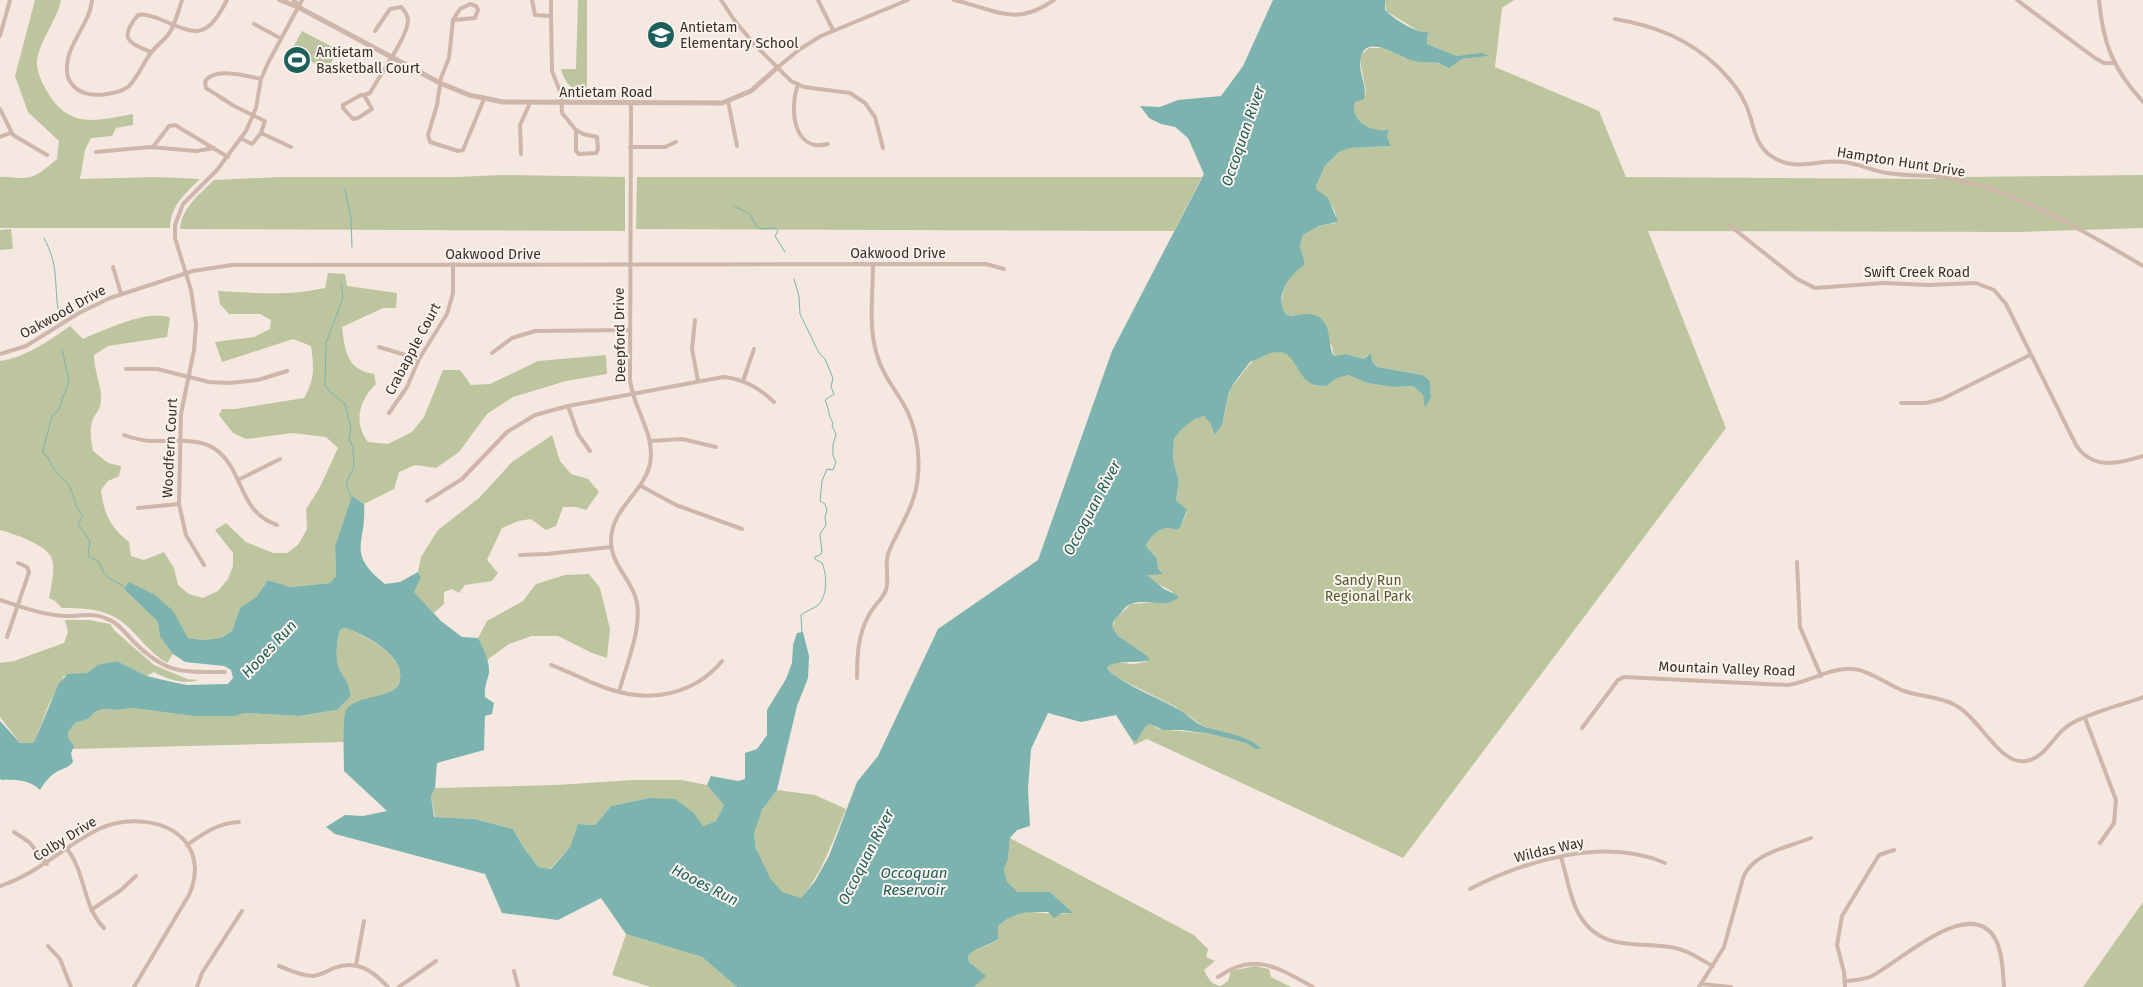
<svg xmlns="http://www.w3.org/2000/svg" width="2143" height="987" font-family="'Fira Sans',sans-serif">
<rect width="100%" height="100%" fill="#f4e8e0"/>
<g fill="#bdc59f">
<path d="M35 0H61C57 21 39 41 37 61 36 71 43 85 48 93 70 130 98 120 133 114V125L116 128 112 136 91 138 85 150 80 179 156 177 200 179C186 193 170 206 170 228H0V177C8 176 13 178 21 178 36 179 46 168 57 159L59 141 28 112 15 76Z"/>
<path d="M578 0H587V97C574 91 564 83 561 69H576Z"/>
<path d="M1385 0H1514L1502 8 1495 67 1599 111 1626 177 1935 179 1959 177 2143 175V228L2018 232 1648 231 1726 428 1403 858 1147 739 1134 745 1132 740 1135 742 1145 727 1150 724 1159 729 1211 734 1246 743 1260 750 1238 737 1203 726 1176 707 1116 677 1107 668C1114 660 1121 663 1131 664 1136 664 1142 662 1148 661L1118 636 1113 628 1114 620 1131 604 1172 601 1173 592 1154 582 1147 575 1162 572 1158 568 1157 559 1146 546C1151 534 1163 524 1176 530L1180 528 1187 512 1176 500 1179 482 1173 459 1174 439 1181 430 1195 419 1204 416 1210 423 1215 435C1225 423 1225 409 1229 394 1231 387 1234 383 1239 378 1252 360 1259 351 1284 352 1305 363 1296 387 1327 386L1335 379 1348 375 1367 383 1393 387 1413 386 1423 395 1425 402 1431 397 1430 381 1423 375 1377 367 1368 355 1364 359 1346 354 1334 356 1332 346 1305 315H1287L1281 306 1284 288 1291 276 1305 264 1300 246 1303 235 1319 226 1336 223C1338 209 1327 198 1316 189L1315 185 1325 166 1339 152 1350 148 1390 146 1387 137 1389 131C1373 132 1348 123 1355 102L1365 96 1366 92 1360 60 1362 54 1369 48H1384L1405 58 1441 64 1448 68 1462 59 1488 56H1457L1427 44 1428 34 1415 29 1386 11Z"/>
<polygon points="302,31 338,50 327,70 291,51"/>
<path d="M502 175 625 177V231L180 229C182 207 200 194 214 180L281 177H456Z"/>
<polygon points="637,177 1202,177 1174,231 636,229"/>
<polygon points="11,229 13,249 0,250 0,230"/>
<path d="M328 273 345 274 347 286 397 293 396 308H383L342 327C345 351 347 370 374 374L376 384C359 400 353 423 368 442L388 444 412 432 424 417 443 370H460L471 385 490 384 538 361 606 355 607 374 566 381 513 397 487 414 459 452 436 468 415 465 399 472 394 489 364 504 352 496 335 546 336 576 330 583 290 587 268 580 257 596 240 608 232 631 221 638 203 640 188 638C169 604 164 599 129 583L124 589 158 622 160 637 173 654 167 663C150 653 141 639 127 626 109 609 86 608 62 608L55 601 49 598C51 586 57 566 50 555 43 544 12 533 0 530V361C25 358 50 340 70 326L83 339C102 331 150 308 170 318L167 337 108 346 94 355C94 372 102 385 101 401 101 408 96 413 93 419 89 429 91 441 93 451L108 463 121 466 119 476 108 481 101 490C104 514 110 527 129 542L131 556 144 560 164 552 174 568 178 585 189 594 203 598 218 591 228 579 233 566V553L215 530 226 523 246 542 273 553H287L298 545 307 529 306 509 319 489 338 448 326 437 293 433 246 439 233 433 219 415 222 409H235L304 398C315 379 314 368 311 346L293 339 222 362 215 342 254 337 270 329 271 320 260 314H229L220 304 218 291C253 293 290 296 325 288Z"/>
<polygon points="552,435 560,461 571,474 588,479 599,492 586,510 576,507 563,507 556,526 546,530 531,519 518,521 502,528 487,560 498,573 492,581 465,585 459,593 452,589 444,592 444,604 434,613 413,592 421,577 418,572 421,557 438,530 479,498 512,462"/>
<polygon points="589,574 600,588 610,629 607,658 592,653 558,636 532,636 509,644 487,660 478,638 487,621 523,601 536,584 565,575"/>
<path d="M65 620H89L110 624 115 631 154 665 187 679 198 680C184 685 166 679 154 672L147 676 117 661 95 667 87 673 64 676 49 704 35 740 31 743H20L0 717V663L14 661 64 643 68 632Z"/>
<path d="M346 628C365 636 404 655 400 680 399 683 398 688 395 690 384 698 358 696 349 708 342 717 344 731 344 742L72 749 74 746 68 737V732L75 723 88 719 95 712 102 709 116 710 133 708 193 716H236L244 713 299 716 337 710 350 697C351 684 344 679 339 668 335 658 337 643 339 633L341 629Z"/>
<polygon points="634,780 681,780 707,785 724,805 716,821 703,826 694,813 649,798 611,806 595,825 578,824 570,847 550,869 538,867 522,845 513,829 475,819 435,817 431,796 435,788 556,785"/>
<path d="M777 790 815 795 846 809C832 842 824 870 801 898 795 897 788 896 782 893 770 885 754 849 754 834 754 818 768 802 777 790Z"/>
<path d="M1010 838 1194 935 1208 949 1206 957 1215 961 1204 970C1208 978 1211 985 1221 986L1228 981 1231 971 1255 966 1269 969 1271 977 1291 987H974L985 976 969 962 968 956C975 947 990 947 998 939V926C1023 906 1028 913 1056 914 1061 914 1067 913 1072 913L1050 892H1018L1007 883 1004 869 1008 860Z"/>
<polygon points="2143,902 2143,987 2083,987"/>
<polygon points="626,934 702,957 737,987 651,987 612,975"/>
</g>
<path fill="#7db3af" d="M1273 0H1385V10C1394 19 1415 33 1428 32L1427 44 1457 56 1482 53 1489 56 1462 59 1449 68C1445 67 1442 64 1438 63 1429 62 1420 63 1411 60 1399 57 1367 33 1361 57 1357 71 1368 86 1364 99L1355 102C1349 122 1373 133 1389 130L1387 137 1391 146 1350 148 1339 152 1325 166 1316 185V189L1328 198 1338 222 1319 226 1303 235 1300 246 1305 264C1301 268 1297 270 1293 275 1283 285 1276 304 1287 315 1296 317 1306 312 1315 315 1334 323 1326 344 1334 356L1346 354 1364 359 1371 353 1372 361 1377 367 1423 375 1430 381 1431 397 1425 408 1423 395 1413 386 1393 387 1367 383 1348 375 1335 379 1327 386C1300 387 1303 370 1287 354L1281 352 1270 353 1250 362 1234 383 1229 392 1222 425 1215 435 1210 423 1204 416 1195 419 1181 430 1174 439 1173 459 1179 482 1176 500 1187 510 1180 528 1176 530C1163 524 1151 534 1146 546L1157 559 1158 568 1163 574 1147 575 1148 576 1164 589 1177 595 1178 598C1165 609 1145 598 1131 604 1125 606 1123 611 1119 615 1114 620 1112 621 1113 628L1118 636 1147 656 1150 660C1137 664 1114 659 1107 668 1114 680 1162 700 1176 708 1187 713 1194 723 1205 727 1219 731 1253 737 1261 749H1256L1246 743 1211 734 1182 730H1163L1150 724 1145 727 1136 742 1132 740 1116 715 1081 722 1048 713 1031 749 1028 789 1030 826 1017 830 1010 838 1008 860 1004 869 1007 882 1018 892H1050L1073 913H1062L1054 918 1048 912C1026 912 1016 911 998 926V939C990 946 975 947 968 956L969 962 986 976 974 987H737L702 957 626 934 601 898 558 920 502 913 485 874 335 834 326 827 345 815 363 816 387 811 344 771C344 759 342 718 346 710 355 696 384 698 395 689 398 687 400 683 400 679 404 655 365 635 346 628L341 629 339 633C337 643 335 658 339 668 344 679 351 684 350 697L337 710 299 716 244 713 236 716H193L133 708 116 710 102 709 95 712 88 719 75 723 68 732V737L74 746 71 753 73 762C68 768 64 768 58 771 50 775 44 783 40 790 31 780 14 779 1 780L0 778V721L20 743H32L35 740 59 683 68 674 87 673 98 665 117 661 147 676 172 682 187 685 228 684 233 678 231 670 224 666 185 662 173 654 160 637 158 622 124 589 129 582 155 595 173 611 188 638 203 640 221 638 232 631 240 608 257 596 268 580 290 587 330 583 336 576 335 546 352 496 364 504C367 545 345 552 385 584L400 582 418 572 421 577 414 592 441 621 462 637 478 638C483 648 490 661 489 673 487 682 484 687 485 697L494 703 492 714 485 716 484 750 437 763 435 788 431 796 434 817 475 819 513 829 522 845 538 867 551 869 570 847 578 824 595 825 611 806 649 798 675 799 694 813 703 826 716 821 724 805 707 785 711 776 738 781 745 779V753L757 749 767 735V710L786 679 792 663 793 645 797 633 803 632 809 656 808 678 797 706 777 790 762 810 754 833 756 848 770 878 782 892 801 898 815 881 829 856 857 782 878 756 938 629 1038 560 1112 351 1204 174 1188 138 1175 127 1161 124 1149 118 1140 106 1160 107 1178 100 1221 96 1243 66Z"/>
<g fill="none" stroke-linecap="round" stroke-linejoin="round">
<g stroke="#7db3af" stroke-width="1">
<polyline points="345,189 351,218 352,247"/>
<polyline points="734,206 750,214 756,226 761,229 774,228 778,231 775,236 785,252"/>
<path d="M44 238C59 266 54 281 58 309"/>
<path d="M794 279 799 296 800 314 819 353 825 359 833 378 831 387 834 394 825 400C829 408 828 415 833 423L832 426 836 434 833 445V456L836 462 833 470 827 469 822 481 820 501 825 504 827 510 825 517 826 525 820 534 822 552 820 555 815 557V559L822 563C827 574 828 596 818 605 813 609 806 611 801 615L802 633"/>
<polyline points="341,282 343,298 326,343 325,385 330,392 345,404 351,429 349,438 353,448 354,467 346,483 351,497"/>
<path d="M62 349 69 381 58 411 52 416 43 450V454L48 457C52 469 59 474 67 483 75 492 72 505 83 515L78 524 90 541 88 556 99 562 104 573 109 578 127 588"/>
</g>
<g stroke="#ceb6ab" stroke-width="4">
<path d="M92 0C90 25 65 45 67 71 67 81 75 90 85 93 95 97 120 94 129 86 137 78 143 64 150 54 155 47 162 42 168 35 175 26 178 11 182 0"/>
<polyline points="532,0 535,15 551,16 551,0"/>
<polyline points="721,0 735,21 754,44 791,81 804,87 850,93 865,103 875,117 883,148"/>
<polyline points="818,0 833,30"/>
<path d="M954 0C995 9 1014 28 1054 0"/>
<polyline points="2017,0 2095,58 2104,63 2114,63"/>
<path d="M2099 0C2103 44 2113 69 2143 102"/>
<polygon points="470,4 476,6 478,10 475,18 453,20 460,9"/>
<polyline points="551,16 552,71 561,94 562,113 576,130"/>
<path d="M1615 19C1656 26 1689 39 1719 68 1730 79 1740 90 1746 105 1755 125 1753 147 1776 159 1798 171 1820 159 1843 162 1858 163 1872 171 1887 173 1909 177 1932 174 1954 179 2020 193 2086 232 2143 266"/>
<polyline points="453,20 449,58 441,78 437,105 428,135 430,142 458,151 463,150 484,99"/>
<polyline points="254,24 280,38"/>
<polyline points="0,36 10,0"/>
<path d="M151 52C129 43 118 39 138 15 145 13 150 16 157 18 196 34 205 42 227 0"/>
<polyline points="778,67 800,49 821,36 908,0"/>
<path d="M798 85C789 108 793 153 828 144"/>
<polygon points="361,95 364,95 372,109 358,118 353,119 343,108 343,105"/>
<path d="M364 95 370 93C379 76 407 38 408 21 408 15 405 11 401 7L390 9 375 31"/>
<polyline points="728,101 737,146"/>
<polyline points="0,109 13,135 47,155"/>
<polygon points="576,130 583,134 597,137 598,149 596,153 579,154 576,151"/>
<polyline points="261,133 291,147"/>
<polyline points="0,137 10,133"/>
<path d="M242 139 252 144 261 133 265 121 234 106 206 88 205 82C213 66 247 76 261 79"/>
<polyline points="153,147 169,126 175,125 228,157"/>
<polyline points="630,147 665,147 676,142"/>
<polyline points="96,152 150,147 196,151 214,148"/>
<polyline points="521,154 520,125 530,103"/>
<path d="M1729 225 1797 279 1815 288 1884 283 1928 285 1976 283 1994 290 2006 304 2076 445C2092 470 2119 464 2143 456"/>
<polyline points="113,267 121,294"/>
<polyline points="695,320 692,349 698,381"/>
<polyline points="379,347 419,359"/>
<polyline points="492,353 512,338 535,331 630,330"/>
<polyline points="0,354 26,346 79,313 110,298 193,271 232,265 986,264 1004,269"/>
<polyline points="126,369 157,369 209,382 229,383 258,380 287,371"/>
<polyline points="743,381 754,349"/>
<polyline points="1901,403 1926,403 1942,399 2030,355"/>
<polyline points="568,406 578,434 590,451"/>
<polyline points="389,413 407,387 419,359 447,314 453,293 453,264"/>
<path d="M124 435C132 438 141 440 150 441 170 442 198 437 215 449 245 470 237 511 277 525"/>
<polyline points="650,441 682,439 716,447"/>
<polyline points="238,480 280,459"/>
<polyline points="641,486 676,505 742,529"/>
<path d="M427 501 462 479 507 432 535 415 568 406 723 377C744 379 759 388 774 402"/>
<polyline points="138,508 179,504"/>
<polyline points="520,555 547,554 611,547"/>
<polyline points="1797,562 1800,627 1821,676"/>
<polyline points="204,565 186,535 179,504 181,414 194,350 196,324 191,290 175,238 175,225 183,204 217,170 246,131 256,108 261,79 268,63 302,0"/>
<path d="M0 600C21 607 41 614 63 616 77 617 91 612 105 618 118 622 125 633 134 642 166 674 181 672 225 672"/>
<polyline points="7,637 29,572 27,567 18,563"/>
<path d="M551 665C571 672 589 683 609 689 650 703 694 695 722 661"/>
<path d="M857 678C857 656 858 634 869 615 873 606 883 599 886 590 890 576 883 563 890 549 901 524 916 504 918 475 920 452 916 426 904 405 895 389 882 374 877 355 868 327 873 294 873 264"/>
<path d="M619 692C626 665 645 622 635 596 628 576 611 563 611 541 611 508 643 494 650 464 656 434 633 409 630 380L631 103"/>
<polyline points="2085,718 2116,800 2114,823 2100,843"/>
<path d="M1582 728 1618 680 1624 677 1787 685C1807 683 1825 670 1845 669 1867 667 1885 684 1904 691 1921 697 1939 696 1955 705 1980 718 2000 766 2026 761 2046 758 2053 735 2069 725 2087 713 2122 705 2143 697"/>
<polyline points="14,832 29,842 47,864"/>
<path d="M187 845C204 833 218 823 239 822"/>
<path d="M68 850C86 874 82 905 104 928"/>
<path d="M1561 857C1567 876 1570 900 1580 916 1602 953 1641 941 1675 948 1688 950 1701 960 1713 966"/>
<path d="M0 886C38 874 64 846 99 829 125 817 165 818 185 841 198 857 197 877 189 895L134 987"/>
<path d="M1470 889C1526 860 1605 837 1665 863"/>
<polyline points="91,910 121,890 136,876"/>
<polyline points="48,946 60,959 71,987"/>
<polyline points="356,965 364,921"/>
<path d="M279 966C290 970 301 976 313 976 321 975 327 971 334 968 357 959 373 971 388 987"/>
<polyline points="514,971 518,987"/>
<path d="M1218 977C1255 951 1278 968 1313 987"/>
<path d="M1846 981C1855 980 1864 980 1872 976 1902 960 1977 889 1998 945 2003 958 2003 974 2004 987"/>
<polyline points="1701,984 1731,987"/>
<polyline points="197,987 202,973 242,911"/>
<polyline points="399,987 436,961"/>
<path d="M1699 987 1724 947 1743 878C1752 853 1789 847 1811 838"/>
<polyline points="1845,987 1844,972 1837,945 1842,916 1879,855 1894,850"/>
</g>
<g stroke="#ceb6ab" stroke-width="5">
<polyline points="280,0 298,7 440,83 469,95 503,102 722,103 751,91 778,67"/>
<polyline points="294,0 298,7"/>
</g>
</g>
<defs>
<g id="school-disc" transform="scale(1.4375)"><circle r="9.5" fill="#1d5f5b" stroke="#fbf3ed"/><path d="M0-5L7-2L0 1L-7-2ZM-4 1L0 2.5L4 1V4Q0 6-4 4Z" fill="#fff"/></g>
<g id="stadium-disc" transform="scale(1.4375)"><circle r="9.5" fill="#1d5f5b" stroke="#fbf3ed"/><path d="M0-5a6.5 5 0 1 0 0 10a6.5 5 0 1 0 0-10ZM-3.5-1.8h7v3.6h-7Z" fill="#fff"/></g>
</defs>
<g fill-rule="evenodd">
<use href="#school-disc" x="661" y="35"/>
<use href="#stadium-disc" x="297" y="60"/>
</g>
<g text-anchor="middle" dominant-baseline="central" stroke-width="4" stroke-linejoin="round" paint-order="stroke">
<g font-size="14" fill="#3b2d2a" stroke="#fbf3ed" text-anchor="start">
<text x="680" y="27">Antietam<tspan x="680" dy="16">Elementary School</tspan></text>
<text x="316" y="52">Antietam<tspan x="316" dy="16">Basketball Court</tspan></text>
</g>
<g font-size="14" fill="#3b2d2a" stroke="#fbf3ed">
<text x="606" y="92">Antietam Road</text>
<text transform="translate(1901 162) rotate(9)">Hampton Hunt Drive</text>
<text x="898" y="253">Oakwood Drive</text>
<text x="493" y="254">Oakwood Drive</text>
<text x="1917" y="272">Swift Creek Road</text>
<text transform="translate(63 312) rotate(-29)">Oakwood Drive</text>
<text transform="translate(620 335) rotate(-91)">Deepford Drive</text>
<text transform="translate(413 349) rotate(-62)">Crabapple Court</text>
<text transform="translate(170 448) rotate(-87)">Woodfern Court</text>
<text transform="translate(1727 669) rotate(2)">Mountain Valley Road</text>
<text transform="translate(65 839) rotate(-32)">Colby Drive</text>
<text transform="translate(1549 850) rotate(-13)">Wildas Way</text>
</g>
<g font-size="14" fill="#505b2c" stroke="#fbf3ed">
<text x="1368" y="580">Sandy Run<tspan x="1368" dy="16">Regional Park</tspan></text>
</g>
<g font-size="15" font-style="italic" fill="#1d5f5b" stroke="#fbf3ed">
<text transform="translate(1243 136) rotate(-71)">Occoquan River</text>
<text transform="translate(1092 508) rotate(-62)">Occoquan River</text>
<text transform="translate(269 649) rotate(-47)">Hooes Run</text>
<text transform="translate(866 857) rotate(-63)">Occoquan River</text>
<text x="914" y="873">Occoquan<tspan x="914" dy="17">Reservoir</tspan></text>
<text transform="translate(705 885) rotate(27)">Hooes Run</text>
</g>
</g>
</svg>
